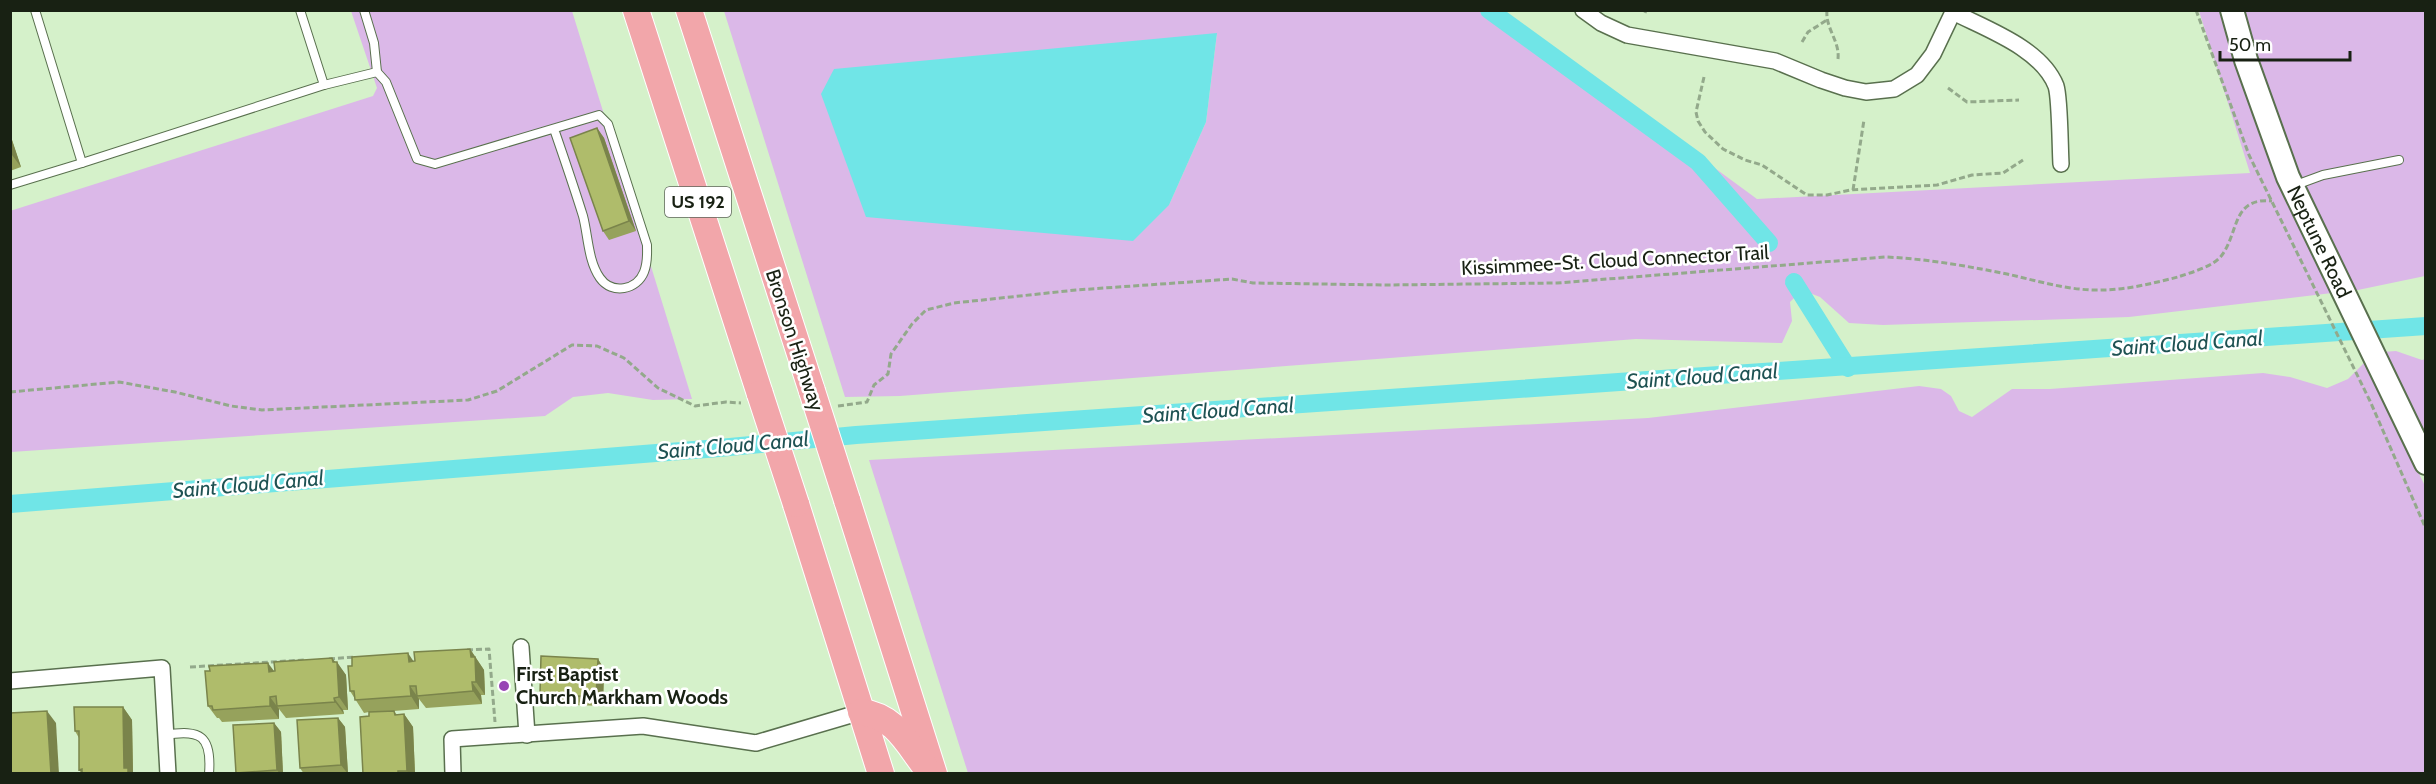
<svg xmlns="http://www.w3.org/2000/svg" width="2436" height="784" font-family="Cabin,sans-serif">
<rect width="100%" height="100%" fill="#d5f1ca"/>
<g fill="#dbb8e8" fill-rule="evenodd">
<polygon points="351,11 572,11 692,399 653,400 608,393 573,397 545,416 11,452 10,211 373,96 377,88"/>
<path d="M724 11H1501L1757 199 2250 173 2199 11H2222L2332 293 2129 317 1883 325 1849 323 1820 297 1802 290 1790 302 1792 321 1782 343 1636 339 900 396 845 397ZM1217 33 1206 122 1169 205Z"/>
<polygon points="2242,11 2425,11 2425,276 2353,291 2297,173 2255,56"/>
<polygon points="2396,351 2422,360 2425,359 2425,440 2382,352"/>
<polygon points="2365,362 2425,486 2425,773 968,773 869,460 1648,418 1919,386 1941,389 1951,396 1959,411 1972,417 2012,389 2050,389 2263,373 2290,377 2327,388 2348,379"/>
</g>
<polygon fill="#70e5e7" points="1217,33 1206,122 1169,205 1133,241 866,217 821,94 834,69"/>
<g fill="none" stroke-linecap="round" stroke-linejoin="round">
<g stroke="#70e5e7" stroke-width="18">
<polyline points="1489,10 1698,162 1769,243"/>
<polyline points="1794,282 1848,368"/>
<polyline points="10,504 719,448 856,435 2426,326"/>
</g>
<g stroke="#59704e" stroke-width="10">
<g id="service">
<polyline points="35,10 82,163 324,85 300,10"/>
<polyline points="364,10 374,43 377,72"/>
<path d="M324 85 377 72 386 82 417 159 435 164 599 115 608 124 647 245C647 254 648 262 644 272 637 290 612 295 600 278 588 261 588 235 583 216 574 187 564 158 554 129"/>
<polyline points="10,185 82,163"/>
<polyline points="2293,186 2323,175 2399,160"/>
<path d="M165 735C201 729 212 736 209 774"/>
</g>
</g>
<g stroke="#59704e" stroke-width="18">
<g id="minor">
<polyline points="1583,10 1601,23 1627,35 1775,61 1821,80 1845,88 1866,92 1894,89 1917,75 1933,54 1954,10"/>
<path d="M1953 12C1986 29 2041 48 2056 86 2060 98 2060 148 2061 164"/>
<polyline points="521,647 527,735"/>
<polyline points="10,681 162,668 168,774"/>
<polyline points="453,774 452,739 643,726 756,743 861,712"/>
</g>
</g>
<g stroke="#59704e" stroke-width="26">
<g id="secondary">
<path id="s1" d="M2232 10 2246 60 2288 177 2426 463"/>
</g>
</g>
<g stroke="#fff" stroke-width="28">
<g id="trunk">
<polyline points="636,10 760,394"/>
<polyline points="689,10 812,391"/>
<polyline points="847,500 934,774"/>
<polyline points="796,504 881,774"/>
<path d="M861 712C894 716 906 741 924 765"/>
</g>
</g>
<g stroke="#93a98b" stroke-width="3" stroke-dasharray="6 3" stroke-linecap="butt">
<path d="M1827 10C1825 28 1840 41 1838 59"/>
<polyline points="2196,10 2249,155 2370,401 2426,529"/>
<polyline points="1645,13 1646,10"/>
<polyline points="1802,42 1808,32 1827,20"/>
<polyline points="1704,77 1696,112 1698,121 1705,132 1723,149 1745,160 1762,165 1807,195 1827,195 1850,190 1937,185 1972,175 2003,173 2023,160"/>
<polyline points="1948,88 1967,102 2019,100"/>
<polyline points="1853,190 1864,120"/>
<polyline points="10,392 119,382 175,392 231,406 262,410 468,400 497,391 572,345 597,346 624,358 658,388 695,406 726,402 741,403"/>
<path d="M838 406 867 402 874 385 888 374 891 354 912 324 926 310 954 303 1076 290 1232 279 1253 283 1387 285 1557 283 1886 257C1928 259 1967 266 2007 274 2038 281 2070 291 2102 290 2126 290 2154 283 2178 277 2192 272 2213 267 2222 255 2239 232 2232 197 2272 201"/>
<polyline points="467,650 489,649 495,722"/>
<polyline points="329,659 355,657"/>
<polyline points="190,667 304,660"/>
</g>
<use href="#service" stroke="#fff" stroke-width="8"/>
<use href="#minor" stroke="#fff" stroke-width="15"/>
<use href="#secondary" stroke="#fff" stroke-width="22"/>
<use href="#trunk" stroke="#f2a6aa" stroke-width="26"/>
<g stroke="#fff" stroke-width="28" stroke-linecap="butt">
<g id="trunk-bridge">
<polyline points="812,391 847,500"/>
<polyline points="760,394 796,504"/>
</g>
</g>
<use href="#trunk-bridge" stroke="#f2a6aa" stroke-width="26"/>
</g>
<g fill="#96a25c">
<polygon points="597,128 604,138 636,231 609,240 603,231"/>
<polygon points="10,134 21,167 10,171"/>
<polygon points="470,649 484,670 485,695 481,695 482,704 426,708 419,699 419,709 381,712 394,711 397,715 404,714 413,727 415,774 363,774 369,712 364,713 350,691 414,661"/>
<polygon points="598,659 604,669 603,706 546,704 540,694"/>
<polygon points="336,662 346,675 348,710 343,710 344,714 286,718 279,709 279,719 222,722 219,718 217,718 208,706 274,671"/>
<polygon points="123,707 132,720 133,774 82,774 79,770 79,738 75,731"/>
<polygon points="338,718 345,727 348,774 304,774 300,768"/>
<polygon points="274,723 281,732 283,774 237,774 236,773"/>
</g>
<g fill="#7a844b">
<polygon points="597,128 604,138 636,231 629,221"/>
<polygon points="10,134 21,167 12,155 10,149"/>
<polygon points="470,649 484,670 485,695 476,682 471,657"/>
<polygon points="408,653 416,665 409,662"/>
<polygon points="332,658 337,664 337,662 346,675 348,710 339,697"/>
<polygon points="598,659 604,669 603,706 596,697"/>
<polygon points="268,663 277,675 269,672"/>
<polygon points="472,682 481,695 482,704 473,691"/>
<polygon points="410,686 419,699 419,709 411,696"/>
<polygon points="270,697 279,709 279,719 270,706"/>
<polygon points="334,698 343,710 344,714 335,702"/>
<polygon points="123,707 132,720 133,774 128,774 124,768"/>
<polygon points="47,711 56,723 59,774 51,774"/>
<polygon points="404,714 413,727 415,774 409,774 407,771"/>
<polygon points="338,718 345,727 348,774 341,765"/>
<polygon points="274,723 281,732 283,774 280,774 277,770"/>
</g>
<g fill="#afbc6b" stroke="#7a844b" stroke-width="1.5">
<polygon points="597,128 629,221 603,231 570,138"/>
<polygon points="470,649 471,657 475,657 476,682 472,682 473,691 417,696 416,686 410,686 411,696 355,700 354,691 350,691 348,666 352,666 352,657 408,653 409,662 415,661 414,652"/>
<polygon points="541,656 598,659 596,697 540,694"/>
<polygon points="332,658 333,662 337,662 339,697 334,698 335,702 277,706 276,696 270,697 270,706 213,710 212,706 208,706 205,671 210,671 209,666 268,663 269,672 275,671 274,662"/>
<polygon points="74,707 123,707 124,768 128,768 128,774 82,774 82,769 79,770 79,731 75,731"/>
<polygon points="47,711 51,774 10,774 10,713"/>
<polygon points="394,711 395,715 404,714 407,771 398,771 398,774 363,774 360,717 369,716 369,712"/>
<polygon points="338,718 341,765 300,768 297,720"/>
<polygon points="274,723 277,770 236,773 233,725"/>
</g>
<circle fill="#9745b4" stroke="#fff" stroke-width="2" cx="504" cy="686" r="6"/>
<g text-anchor="middle" dominant-baseline="central" stroke-width="5" stroke-linejoin="round" paint-order="stroke">
<rect fill="#fff" stroke="#5d645a" stroke-width="1.5" x="665" y="187" width="66" height="30" rx="4.5"/>
<g font-size="18" font-weight="bold" fill="#182113">
<text x="698" y="202">US 192</text>
</g>
<g font-size="20" fill="#182113" stroke="#fff">
<text stroke="none"><textPath href="#s1" startOffset="248">Neptune Road</textPath></text>
<text transform="translate(1615 260) rotate(-3)">Kissimmee-St. Cloud Connector Trail</text>
<text transform="translate(795 340) rotate(72)">Bronson Highway</text>
</g>
<g font-size="20" font-weight="bold" fill="#182113" stroke="#fff" text-anchor="start">
<text x="516" y="674">First Baptist<tspan x="516" dy="23">Church Markham Woods</tspan></text>
</g>
<g font-size="21" font-style="italic" fill="#1e5253" stroke="#fff">
<text transform="translate(2187 343) rotate(-4)">Saint Cloud Canal</text>
<text transform="translate(1702 376) rotate(-4)">Saint Cloud Canal</text>
<text transform="translate(1218 410) rotate(-4)">Saint Cloud Canal</text>
<text transform="translate(733 445) rotate(-5)">Saint Cloud Canal</text>
<text transform="translate(248 484) rotate(-5)">Saint Cloud Canal</text>
</g>
</g>
<rect width="2436" height="784" fill="none" stroke="#182113" stroke-width="24"/>
<path d="M2220 51v9h130v-9" fill="none" stroke="#182113" stroke-width="3"/>
<text x="2229" y="51" font-size="18" fill="#182113" stroke="#ffffff" stroke-width="4.5" paint-order="stroke">50 m</text>
</svg>
